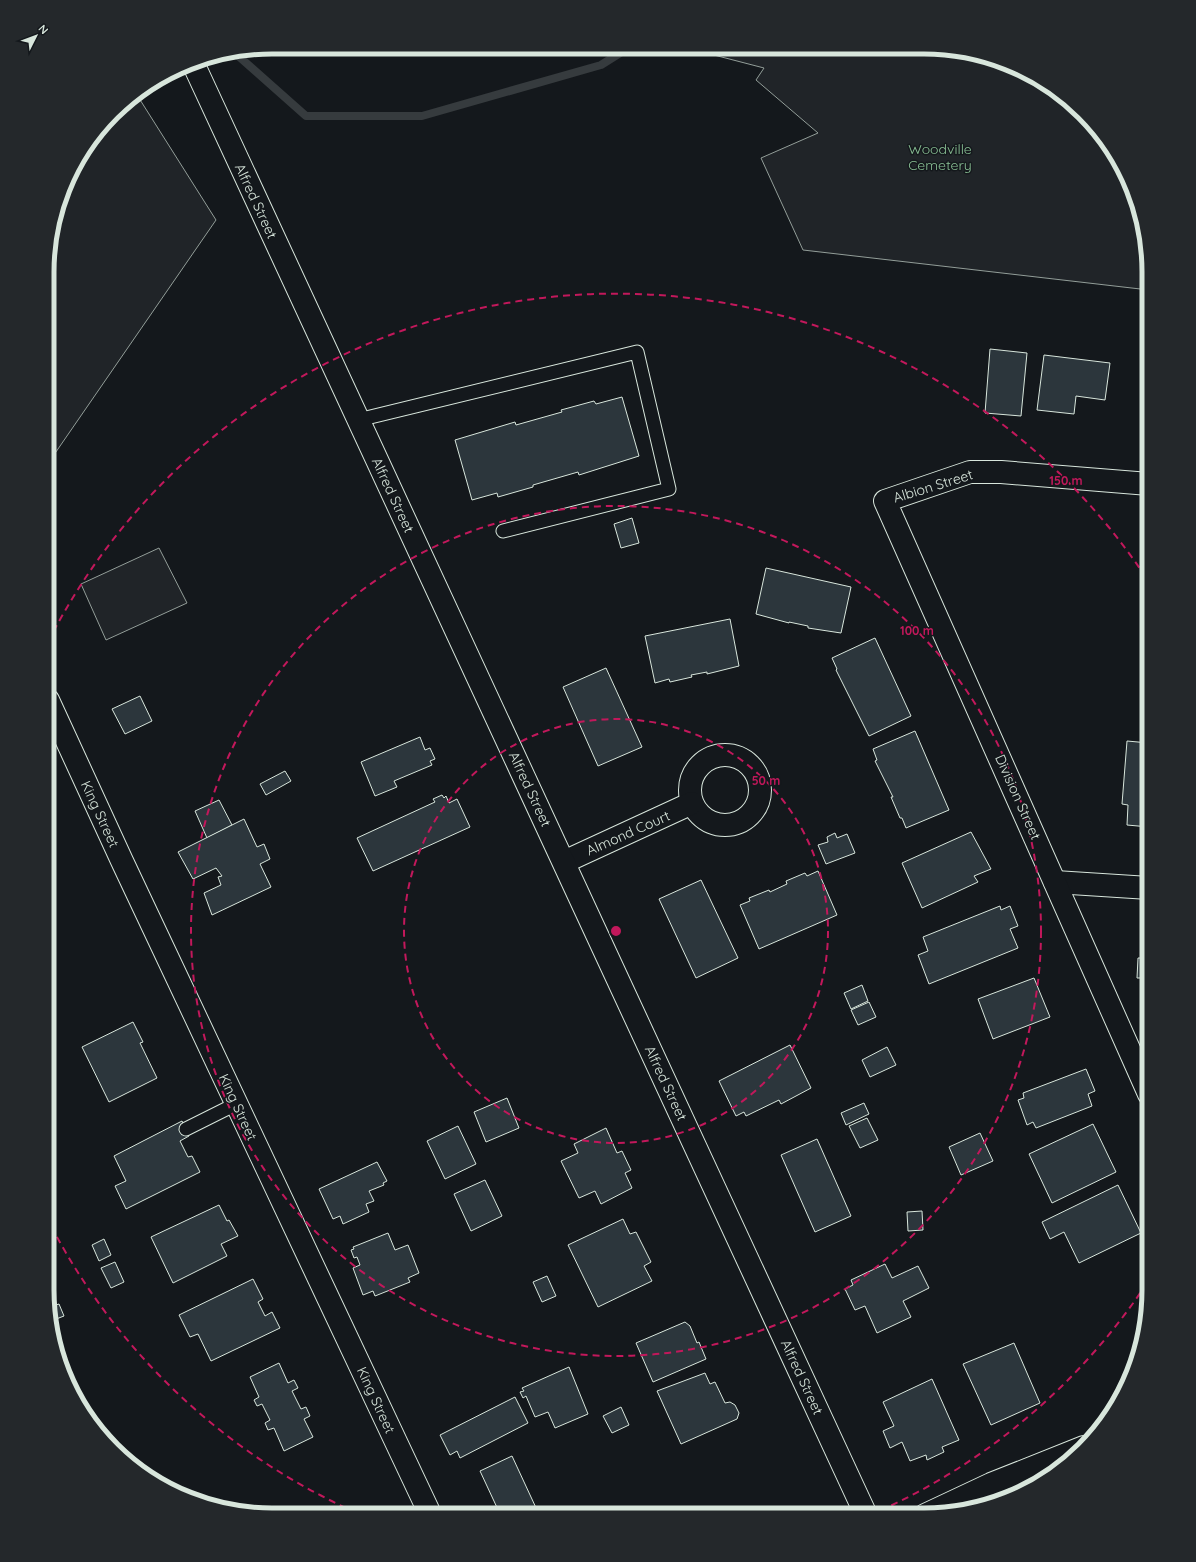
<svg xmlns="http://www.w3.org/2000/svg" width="1196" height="1562" font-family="Quicksand,sans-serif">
<rect width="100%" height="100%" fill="#14181c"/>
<g fill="#202428" stroke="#939e99">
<polygon points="687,48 954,49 1010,64 1061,93 1093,124 1126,172 1141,214 1149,271 1149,290 803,250 761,158 818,133 756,80 764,68"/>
<polygon points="137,95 216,220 49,462 49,242 77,160 124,103"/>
<polygon points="159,548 187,603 106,640 81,584"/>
</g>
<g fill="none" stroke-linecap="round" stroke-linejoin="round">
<polyline stroke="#363b3e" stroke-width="8" points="232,54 236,54 306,116 422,116 601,65 628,48"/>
</g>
<g fill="#2c363c" stroke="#d8e6dc">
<polygon points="990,349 1027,353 1021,416 985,413"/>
<polygon points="1044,355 1110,363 1105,400 1076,396 1074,414 1037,410"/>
<polygon points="622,397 639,456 579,475 578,472 533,485 533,487 498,497 497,493 472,500 455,440 515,422 516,425 562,412 561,410 594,401 596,404"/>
<polygon points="632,518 639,543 621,548 614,524"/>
<polygon points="766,568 851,587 841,633 808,628 808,626 789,622 789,623 756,614"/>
<polygon points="730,619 739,666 707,674 707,672 691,675 692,677 670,682 669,679 655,683 645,636"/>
<polygon points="875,638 911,716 869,736 836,670 837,669 832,658"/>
<polygon points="606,668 642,747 598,766 563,687"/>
<polygon points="140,696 152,721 125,734 112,709"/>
<polygon points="915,731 949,810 906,828 902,818 900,818 891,797 893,797 875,761 877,760 873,749"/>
<polygon points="420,737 425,750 430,748 435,759 430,761 432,765 394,781 397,787 375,796 361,762"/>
<polygon points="1127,741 1149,743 1149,827 1127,825 1128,805 1122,804"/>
<polygon points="285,771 291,781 266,795 260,784"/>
<polygon points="442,795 444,798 446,796 449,803 457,799 470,827 373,871 357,838 435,802 433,799"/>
<polygon points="219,800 232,825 207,838 195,811"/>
<polygon points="244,819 257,847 264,844 270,859 260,864 271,887 212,915 204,893 221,885 218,877 222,876 216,868 193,879 178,852"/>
<polygon points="971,832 991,869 974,876 978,882 922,908 902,863"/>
<polygon points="835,833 837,838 847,834 855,853 826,864 818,845 828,842 827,837"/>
<polygon points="818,871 837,915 759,949 740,905 750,901 749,898 769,890 770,892 787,884 786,881 805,873 807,876"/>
<polygon points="701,880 738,958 696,978 659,899"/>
<polygon points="1000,906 1001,910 1010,906 1018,926 1010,929 1018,948 929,984 918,955 928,951 923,937"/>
<polygon points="1143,944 1149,944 1149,978 1137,978 1138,958 1143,958"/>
<polygon points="1034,978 1050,1017 993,1039 978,999"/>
<polygon points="862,985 868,1001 851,1009 844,993"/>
<polygon points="869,1002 876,1017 858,1025 851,1010"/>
<polygon points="133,1022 143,1042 140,1043 157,1078 109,1102 82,1047"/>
<polygon points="790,1045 811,1088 781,1104 779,1100 746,1116 744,1112 736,1116 719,1081"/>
<polygon points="887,1047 896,1065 870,1077 862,1060"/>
<polygon points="1086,1069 1095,1091 1088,1094 1092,1106 1036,1128 1033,1122 1027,1125 1018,1100 1024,1098 1023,1093"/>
<polygon points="507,1098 519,1128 486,1142 474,1112"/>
<polygon points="864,1103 869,1114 846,1125 841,1113"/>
<polygon points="867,1118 878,1140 860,1148 849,1126"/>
<polygon points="182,1121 189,1136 180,1141 188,1157 192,1156 200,1172 126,1209 115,1186 126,1181 114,1156"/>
<polygon points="1093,1124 1116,1172 1052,1203 1029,1154"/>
<polygon points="458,1126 476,1164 445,1179 427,1141"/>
<polygon points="606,1128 617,1153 622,1151 631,1170 625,1173 632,1188 601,1204 595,1191 579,1198 561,1161 578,1153 574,1144"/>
<polygon points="980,1133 993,1161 961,1175 949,1147"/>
<polygon points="817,1139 851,1216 815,1232 781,1155"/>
<polygon points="377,1162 387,1181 383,1183 384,1185 369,1191 374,1201 366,1204 369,1212 343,1224 340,1216 333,1219 319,1189"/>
<polygon points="485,1180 502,1216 471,1231 454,1194"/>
<polygon points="1118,1185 1141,1233 1079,1263 1064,1232 1050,1239 1042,1222"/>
<polygon points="219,1205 227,1221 229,1220 238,1236 221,1244 227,1256 173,1283 151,1237"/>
<polygon points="922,1211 923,1230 908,1231 907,1212"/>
<polygon points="623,1219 630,1234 636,1232 651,1262 644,1266 652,1281 598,1307 568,1245"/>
<polygon points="388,1233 395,1250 408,1245 419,1273 408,1278 410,1282 375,1296 373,1291 363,1295 353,1268 360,1265 357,1257 354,1258 351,1250 354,1249 353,1247"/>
<polygon points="104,1239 111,1255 99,1261 92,1245"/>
<polygon points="115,1262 124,1282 111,1288 101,1268"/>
<polygon points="885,1264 892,1278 918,1266 929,1288 903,1301 911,1317 877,1333 865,1306 855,1310 845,1289 853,1285 851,1280"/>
<polygon points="547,1276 556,1296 542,1302 533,1282"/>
<polygon points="253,1279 263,1299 258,1302 265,1316 272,1312 280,1328 211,1361 198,1334 190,1337 179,1315"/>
<polygon points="59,1304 64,1316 51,1321 49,1307"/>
<polygon points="685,1322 690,1326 697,1343 699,1342 706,1359 653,1382 636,1343"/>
<polygon points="1014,1343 1040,1403 991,1425 963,1364"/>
<polygon points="279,1363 288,1383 294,1380 298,1388 292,1391 301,1409 306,1407 310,1416 304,1419 313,1437 284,1451 274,1428 268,1430 265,1423 270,1420 262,1404 257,1406 254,1400 259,1397 250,1377"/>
<polygon points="569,1367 588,1414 555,1428 548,1412 535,1417 526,1396 523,1398 520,1392 524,1391 522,1388"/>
<polygon points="705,1373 710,1384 715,1382 725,1403 730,1402 735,1405 739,1413 737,1419 681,1444 657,1391"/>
<polygon points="932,1379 959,1440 942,1447 944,1452 927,1460 926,1455 910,1461 902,1442 890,1448 883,1431 894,1426 883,1402"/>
<polygon points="515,1397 528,1423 460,1458 457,1451 450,1455 440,1435"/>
<polygon points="621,1407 629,1425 612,1433 603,1416"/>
<polygon points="512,1456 537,1510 528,1514 500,1514 480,1471"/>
</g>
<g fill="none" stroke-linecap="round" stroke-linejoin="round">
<g stroke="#d8e6dc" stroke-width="15">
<g id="lane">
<polyline points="358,420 637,352 669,489 503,531"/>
<polyline points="186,1129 236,1104"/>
</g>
</g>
<g stroke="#d8e6dc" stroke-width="24">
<g id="street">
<polyline points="48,700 122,861 430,1514"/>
<circle cx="725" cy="790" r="35"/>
<polyline points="564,862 692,803"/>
<polyline points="1055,882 1149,888"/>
<polyline points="1149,1094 885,501 970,472 1001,472 1149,484"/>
</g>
</g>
<g stroke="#d8e6dc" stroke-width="24">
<g id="secondary">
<polyline points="193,63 866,1515"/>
<polyline points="925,1515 991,1484 1084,1447"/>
</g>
</g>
<use href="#lane" stroke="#14181c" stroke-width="13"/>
<use href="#street" stroke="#14181c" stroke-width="22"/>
<use href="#secondary" stroke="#14181c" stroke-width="22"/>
</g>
<g fill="none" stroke="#c2185b" stroke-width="2" stroke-dasharray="7 5">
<circle cx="616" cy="931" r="212"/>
<circle cx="616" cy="931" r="425"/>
<path d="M1147 1283A637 637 0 0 1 875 1513M357 1513A637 637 0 0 1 48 1220M48 642A637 637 0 0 1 1147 579"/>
</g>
<g text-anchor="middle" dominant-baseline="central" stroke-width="3" stroke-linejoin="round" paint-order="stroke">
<g font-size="14" fill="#8ac095" stroke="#14181c">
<text x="940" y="149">Woodville<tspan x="940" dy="16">Cemetery</tspan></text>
</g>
<g font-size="14" fill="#d8e6dc" stroke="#14181c">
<text transform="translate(256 201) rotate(65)">Alfred Street</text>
<text transform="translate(933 486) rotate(-17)">Albion Street</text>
<text transform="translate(393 495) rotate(65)">Alfred Street</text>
<text transform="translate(530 789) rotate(65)">Alfred Street</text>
<text transform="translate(1018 797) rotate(66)">Division Street</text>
<text transform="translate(100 814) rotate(65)">King Street</text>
<text transform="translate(628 833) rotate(-24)">Almond Court</text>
<text transform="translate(666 1083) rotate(65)">Alfred Street</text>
<text transform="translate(238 1107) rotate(65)">King Street</text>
<text transform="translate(802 1377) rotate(65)">Alfred Street</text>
<text transform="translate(376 1400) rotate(65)">King Street</text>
</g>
</g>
<path d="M0 0H1196V1562H0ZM272 54H924A218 218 0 0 1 1142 272V1290A218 218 0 0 1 924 1508H272A218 218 0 0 1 54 1290V272A218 218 0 0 1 272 54Z" fill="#24282b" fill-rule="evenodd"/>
<path fill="none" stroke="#d8e6dc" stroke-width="5" d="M272 54H924A218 218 0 0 1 1142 272V1290A218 218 0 0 1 924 1508H272A218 218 0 0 1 54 1290V272A218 218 0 0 1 272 54Z"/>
<circle cx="616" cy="931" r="6" fill="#c2185b" stroke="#14181c" stroke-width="2"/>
<g font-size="12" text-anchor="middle" font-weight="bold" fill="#c2185b" stroke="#14181c" stroke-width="3" stroke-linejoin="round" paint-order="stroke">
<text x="1066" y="485">150 m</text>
<text x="917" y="635">100 m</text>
<text x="766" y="785">50 m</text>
</g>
<g transform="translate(36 36) rotate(48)" stroke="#14181c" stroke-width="3" paint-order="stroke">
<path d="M0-3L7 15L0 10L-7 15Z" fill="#d8e6dc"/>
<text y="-6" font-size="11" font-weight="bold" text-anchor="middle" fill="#d8e6dc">N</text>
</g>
</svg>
